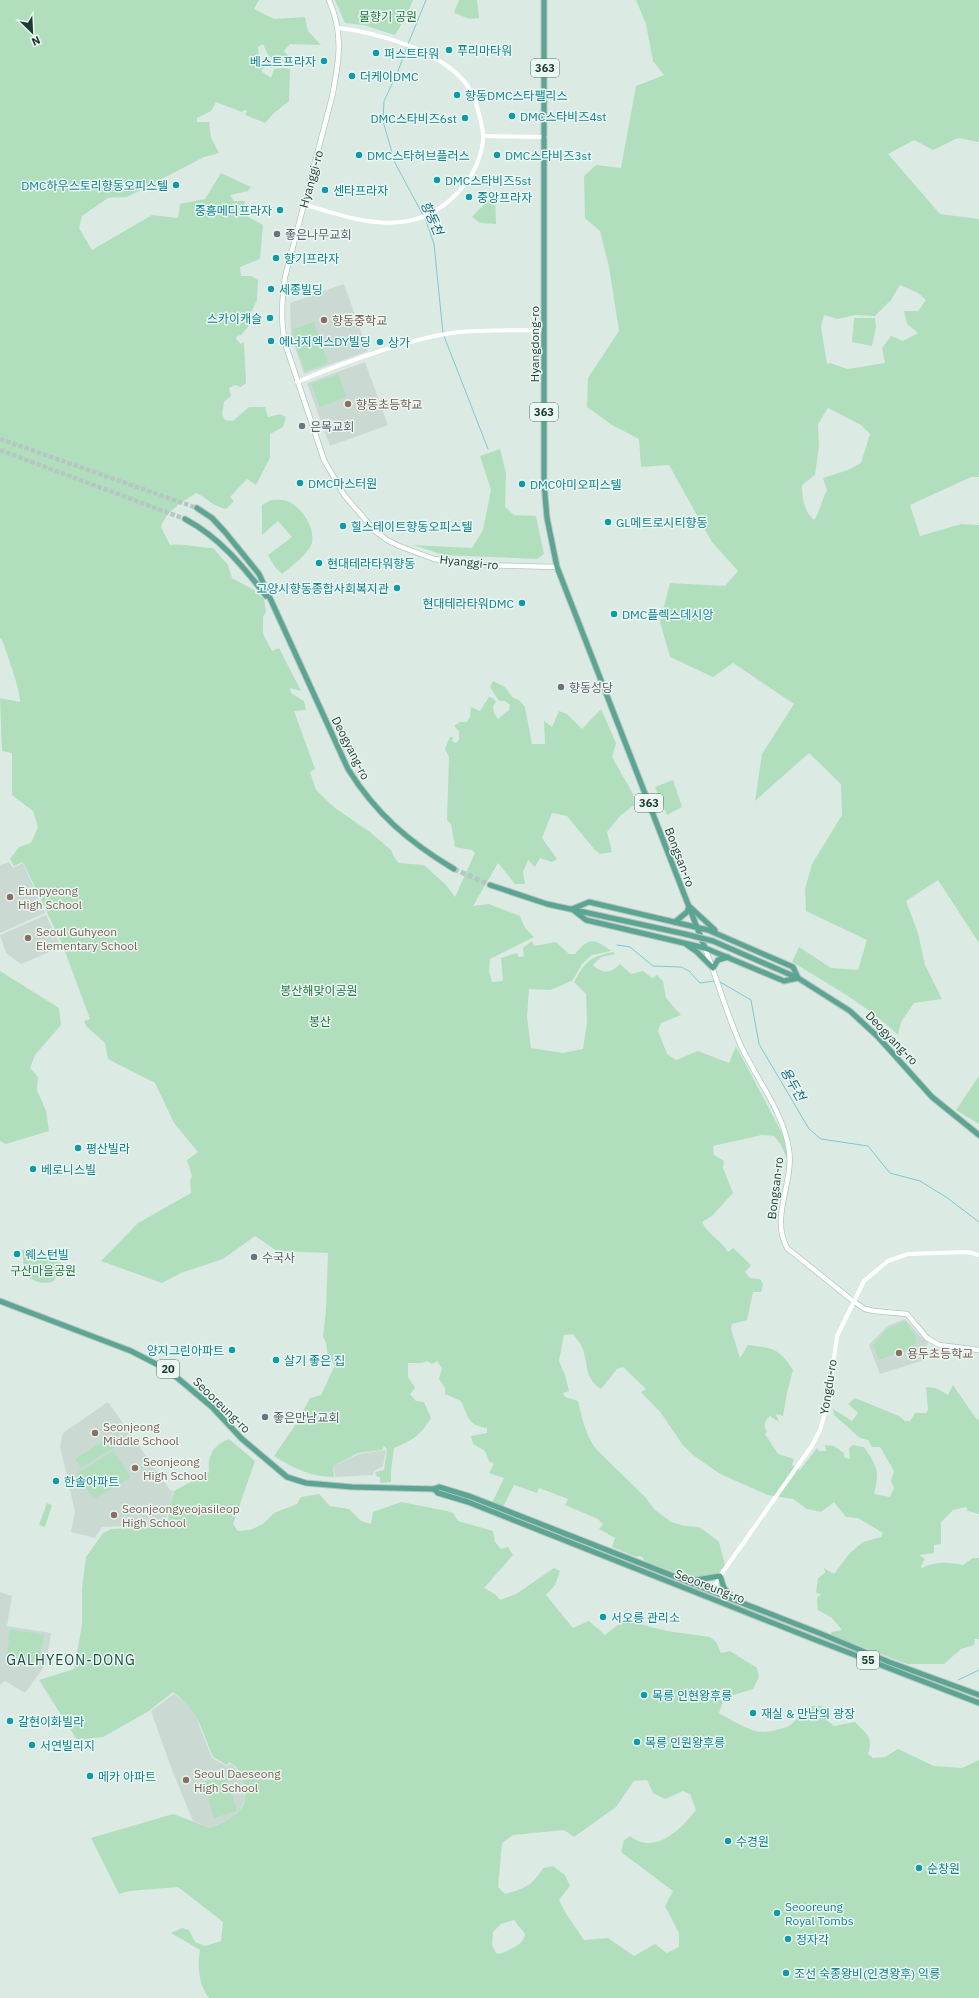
<svg xmlns="http://www.w3.org/2000/svg" width="979" height="1998" font-family="'IBM Plex Sans','Noto Sans KR',sans-serif">
<rect width="100%" height="100%" fill="#dceae4"/>
<g fill="#cadad3">
<polygon points="344,284 368,351 304,374 291,336 290,303"/>
<polygon points="365,362 388,425 330,446 307,383"/>
<polygon points="9,862 13,868 23,863 45,913 0,933 0,865"/>
<polygon points="46,915 61,947 21,964 6,953 0,935"/>
<polygon points="905,1319 920,1336 928,1342 924,1360 880,1374 869,1345 887,1326"/>
<polygon points="108,1402 170,1490 173,1491 172,1501 169,1513 162,1524 102,1527 95,1538 71,1532 75,1512 60,1446 63,1433"/>
<polygon points="386,1450 383,1466 374,1471 373,1475 335,1477 333,1466 359,1454"/>
<polygon points="0,1592 12,1596 7,1626 51,1633 46,1664 25,1693 5,1681 0,1685"/>
<polygon points="174,1694 186,1702 194,1712 212,1758 227,1766 230,1764 233,1765 240,1774 244,1786 245,1799 240,1810 232,1818 210,1828 193,1821 172,1770 151,1711"/>
</g>
<g fill="#b1dfbe" fill-rule="evenodd">
<path d="M0 0H259L254 9 274 19 305 17 308 31 321 45 290 44 284 51 290 58 280 63 268 55 263 44 258 47 260 62 265 67 261 71 271 78 274 69 284 68 290 69 289 101 274 113 265 123 245 115 247 111 244 110 242 112 216 102 211 111 197 118V122H209L211 138 219 153 204 157 127 197 108 198 82 216 79 228 92 250 152 215 178 218 180 204 205 199 221 173 251 187 248 191 230 195 234 201H245V215L263 225 260 259 240 267 241 276H251L258 280 257 300 247 321 249 326 241 335 237 336 236 339 241 344 244 342 246 383 241 387 235 385 229 388 231 396 224 402 222 414 225 420 233 421 249 407H265L268 417 280 414 286 417 283 427 270 434V458L256 485 247 479 230 497 234 501 226 509C214 507 207 498 196 493 181 503 167 510 161 527L170 545C184 543 198 548 213 548L228 565 232 578 254 590 264 599 266 612 263 617V634L272 651 279 648 301 691 290 688 291 693 304 701 306 710 294 711 315 769 310 772 316 790 335 808 370 832 391 850 394 857 399 863 424 865 446 885 455 897 475 853 472 850 455 847 451 824 447 820 449 757 445 749 450 737H453L452 741 456 743 459 740V731L454 726 460 722H467L470 717 471 707 480 711 489 697 493 698 496 702 493 706 494 713 498 719 509 710 510 705 505 701H499L490 687 493 681 505 687 512 697 519 700 525 707 532 744H545L544 721 552 727 559 711 567 714 582 729 601 709 616 743 612 757 633 794 634 805 620 816 607 832 612 852 600 854 594 849 567 816 552 813 542 838 557 859 552 862 540 858 535 867 528 860 523 872 525 884H515L498 863 473 906 489 904 520 916 525 928 534 937 490 959 489 971 492 982 503 981 501 958 517 953 519 957 524 956 523 948 532 941 534 946 556 942 569 954H575C589 937 594 938 611 951L592 955 582 964 573 980 558 987 550 990 529 989 527 1017 531 1048 563 1053 583 1049 587 1022 586 994 574 982C585 962 589 957 613 952L615 954 601 957 593 965C603 975 611 973 620 964L631 974 643 971 652 978 657 975 663 981 666 998 681 1015 661 1023 658 1031 667 1054 676 1060 698 1051 729 1063 736 1046 783 1135 788 1148V1162L781 1145 774 1136 762 1135 713 1146 714 1155 724 1161 723 1168 733 1193 712 1216 702 1222C708 1235 721 1240 728 1252L733 1248 751 1265 745 1272 750 1278 760 1279 763 1284 761 1292H753L747 1320 732 1324 731 1329 740 1358 748 1345C772 1348 779 1348 793 1370L787 1393 783 1416 776 1414 779 1422 770 1416C764 1422 763 1425 767 1432L765 1434 778 1454 794 1459 792 1465 800 1470 817 1448 819 1451H826L825 1445 834 1446 844 1453V1457L850 1459 849 1449 852 1445 864 1447C877 1466 880 1471 874 1494L890 1497 894 1488 891 1481 894 1471 880 1447H872L868 1440 860 1438 834 1415 833 1409 852 1421 858 1413 848 1404 855 1398 899 1416 905 1421H910L915 1413H926L928 1410 926 1387 936 1388 948 1395 953 1385 977 1420 979 1419V1514L968 1511 966 1507 953 1510 941 1522V1544L934 1545V1553L919 1555 925 1559 921 1566 922 1568C935 1561 949 1562 963 1565L973 1558H979V1639H975L974 1645 961 1649 944 1664H907L831 1635V1632L842 1630 832 1618 818 1610 817 1598 821 1594 816 1593 818 1578 825 1573 824 1568 834 1574 850 1553 863 1542 881 1537 883 1533 858 1518 846 1517 834 1502 821 1512 807 1509 793 1499 768 1495 720 1474 693 1455 682 1444 661 1413 641 1392 646 1389 623 1367 617 1369 601 1389C583 1377 589 1364 582 1347 580 1342 576 1338 573 1334L564 1335 559 1361 565 1375 569 1391 563 1393 565 1397 578 1401C582 1418 585 1433 595 1448L646 1498 655 1510 671 1522 685 1526 699 1527 713 1537 719 1542 725 1565 717 1575 693 1579 646 1562 641 1556 636 1557 612 1547 615 1538 599 1529 603 1524 598 1519 565 1505 568 1499 539 1488 537 1493 514 1485 501 1511 490 1507 504 1478 489 1473 494 1464 489 1461 485 1451 473 1444 471 1436 487 1433V1428C467 1425 469 1418 461 1401L445 1394V1388L439 1379 442 1368 437 1361 432 1364 427 1361 422 1363H408V1377L415 1388 410 1394 416 1401 424 1402 431 1418C420 1436 413 1440 394 1448L391 1471V1482L380 1483V1477H377L375 1472 384 1470 387 1449 384 1446 382 1450 358 1453 333 1466 334 1477C312 1477 292 1468 274 1456L296 1424 310 1398 321 1395 335 1365 328 1358 326 1342 323 1337 326 1310 328 1253 277 1251 255 1236 223 1259 181 1273 162 1283 101 1261 138 1223 191 1193 190 1180 192 1176 187 1160 198 1152 174 1123 155 1083 108 1059 105 1043 86 1026 84 1021 90 1019 63 946 23 862 14 866 10 859 19 847 31 843 38 827 33 811 12 795V753L2 751 0 698 20 702C21 691 6 652 2 639L0 638Z"/>
<polygon points="335,0 413,0 407,15 395,35 363,25 345,23"/>
<polygon points="459,0 477,0 479,18 470,19 454,13"/>
<path d="M636 0H979V142L958 138 933 150 914 140 888 154 940 214 979 219V477H971L910 505 920 536 961 524 979 525V943L938 880 906 901 918 933 925 965 942 999 914 1003 901 1022 898 1035C864 1003 831 986 792 962L799 947 831 968 858 970 867 940 806 911 805 889 812 864 842 815 841 784 809 753 755 801 762 754 794 704 733 663 713 677 670 657 660 622 670 583 725 586 738 571 712 542 669 465 641 467 639 439 612 425 587 407 588 378 619 331 609 267 600 231 585 218 584 176 596 165 621 168 636 86 664 75 653 61 646 24ZM900 285 918 293 926 300 918 311H904L907 324 918 333 903 341 891 336 882 348 885 363 848 369 830 363 827 364 821 327 824 315 838 319 855 315 875 316 891 300ZM828 408 861 425 870 434 861 463 848 470 823 478 827 490C822 499 819 515 814 520 804 512 802 497 802 485L815 475 819 446 818 424Z"/>
<polygon points="492,196 495,196 496,224 480,223 472,217"/>
<polygon points="854,318 875,318 876,327 872,346 852,342"/>
<polygon points="314,322 328,363 305,371 293,338 293,329"/>
<polygon points="338,374 347,397 320,407 311,384"/>
<polygon points="500,449 506,473 505,507 514,515 536,516 544,554 537,559 444,555 413,545 472,548 483,530 491,490 480,456"/>
<path d="M271 500C276 500 282 499 287 501 302 507 315 527 312 543 310 552 290 568 282 574L275 567 268 555 292 537 278 521 262 535V505Z"/>
<polygon points="673,780 682,807 667,815 655,787"/>
<polygon points="0,971 59,1008 61,1025 35,1055 30,1068 38,1077 37,1090 46,1111 49,1131 6,1144 0,1141"/>
<polygon points="979,1076 979,1124 956,1110"/>
<path d="M31 1248 32 1254 62 1263 54 1281C41 1286 33 1280 22 1274L24 1267 22 1250Z"/>
<polygon points="905,1321 916,1337 915,1347 879,1360 873,1345 887,1329"/>
<polygon points="109,1437 115,1447 81,1468 75,1459"/>
<path d="M229 1439 255 1461 233 1524 238 1531 250 1530 263 1524 274 1513 297 1504 301 1497 319 1494 330 1506 349 1509 361 1521 371 1524 373 1512 401 1502 447 1511 453 1513 458 1521 493 1531 495 1542 501 1549 508 1547 513 1555 484 1588 495 1594 500 1600 516 1594 554 1568 560 1571 555 1585 546 1595 573 1628 589 1621 605 1635 624 1620 667 1631 710 1637 716 1642 721 1653 730 1651 757 1668 759 1677 753 1689 724 1698 719 1713C730 1719 750 1732 763 1732 767 1732 772 1731 775 1730 780 1729 786 1728 790 1725 805 1714 796 1705 821 1706L828 1721 834 1726 855 1722C866 1734 874 1736 868 1754L873 1758 885 1757 898 1749 934 1766 962 1768 979 1760V1998H209C199 1986 197 1966 200 1950L171 1933 182 1928 189 1930 195 1942 205 1946 221 1941 223 1922 178 1887 129 1891 119 1894 91 1838 173 1814 210 1828C234 1818 253 1809 242 1779 240 1772 236 1765 229 1762L227 1765 213 1757C201 1729 199 1711 173 1692L149 1711 103 1737 77 1740 39 1680 74 1669 82 1625V1588L86 1557 103 1533 111 1529 162 1527 167 1523 174 1491 209 1472C207 1456 213 1445 229 1439ZM647 1780 653 1793 665 1799 683 1791 690 1794 696 1810C684 1825 664 1848 641 1842 637 1841 633 1838 630 1836L624 1840 621 1852 673 1891 665 1906 679 1933V1947L667 1953 655 1944 634 1956 608 1938 584 1940 565 1912 559 1900 570 1886 565 1875 553 1866 543 1868C533 1885 524 1889 505 1894L498 1887 502 1843 513 1835 564 1830 574 1837 616 1807 634 1781ZM514 1920 525 1934C523 1946 510 1949 500 1954L496 1953 492 1945 493 1932 501 1924Z"/>
<polygon points="113,1451 131,1477 94,1499 76,1474"/>
<polygon points="47,1503 52,1505 45,1527 39,1525"/>
<polygon points="10,1629 45,1635 44,1636 40,1656 42,1657 34,1666 7,1654"/>
<polygon points="226,1775 237,1811 214,1818 203,1782"/>
</g>
<g fill="none" stroke-linecap="round" stroke-linejoin="round">
<g stroke="#7cc9d7" stroke-width="1">
<polyline points="408,44 426,0"/>
<polyline points="407,47 398,71 384,101 383,121 395,163 423,215"/>
<polyline points="425,218 434,244 443,333"/>
<polyline points="444,336 488,449"/>
<polyline points="617,945 630,947 653,966 681,967 689,971 700,983 715,981"/>
<polyline points="720,982 751,1000 759,1044 809,1129 821,1139 868,1146 890,1173 920,1181 946,1197 979,1222"/>
<polyline points="958,1680 979,1670"/>
</g>
<g stroke="#b6c7c1" stroke-width="4.5" stroke-dasharray="4.5 2" stroke-linecap="butt">
<polyline points="0,439 197,508"/>
<polyline points="0,450 185,519"/>
</g>
<polyline stroke="#b6c7c1" stroke-width="5" stroke-dasharray="5 2.5" stroke-linecap="butt" points="454,869 490,885"/>
<g stroke="#aecbc1" stroke-width="6">
<g id="secondary">
<path d="M329 0C344 34 339 62 332 97L285 277C282 300 280 323 286 346L324 460 344 495 375 531 387 540 399 546 434 559 477 565 557 567"/>
<path d="M705 948C718 981 727 1016 742 1048 758 1081 784 1114 789 1150 794 1183 770 1216 787 1248L853 1301 865 1309 874 1311 907 1314 927 1338 939 1345 979 1350"/>
</g>
</g>
<g stroke="#bbc4c2" stroke-width="7">
<g id="primary">
<polyline points="544,0 544,484 547,518 557,567 705,948"/>
<path d="M197 508 212 518 225 532 259 574 348 769C376 814 409 842 454 869"/>
<path d="M185 519C219 537 243 566 266 596"/>
<polyline points="490,885 547,904 685,934"/>
<polygon points="589,902 708,930 793,967 798,978 784,981 705,948 586,920 572,909"/>
<polyline points="675,922 687,912 689,906 715,930"/>
<polyline points="713,941 798,978 850,1011 878,1037 932,1097 979,1135"/>
<polyline points="687,945 697,952 713,968 718,960 728,957"/>
<polyline points="0,1301 131,1351 168,1370 212,1407 242,1439 287,1477 306,1483 352,1487 434,1489 439,1487 469,1496 819,1633 889,1662 979,1695"/>
<polyline points="434,1489 438,1493 468,1502 816,1640 979,1703"/>
<polyline points="690,1581 720,1576 724,1588 732,1597"/>
</g>
</g>
<g stroke="#fff" stroke-width="4">
<polyline points="483,136 545,137"/>
<path d="M303 204C333 213 369 226 401 222 442 218 478 181 483 141 484 132 481 122 479 114 476 101 472 89 462 79 434 49 378 33 339 28"/>
<path d="M297 382C343 363 404 340 452 333 483 329 513 331 544 330"/>
<polyline points="712,1591 720,1576 811,1447 820,1430 828,1402 837,1336 864,1281 888,1261 908,1254 968,1252 979,1255"/>
</g>
<use href="#secondary" stroke="#fff" stroke-width="4.5"/>
<use href="#primary" stroke="#5ba593" stroke-width="5"/>
<g stroke="#bbc4c2" stroke-width="7" stroke-linecap="butt">
<polyline id="primary-bridge" points="685,934 713,941"/>
</g>
<use href="#primary-bridge" stroke="#5ba593" stroke-width="5"/>
</g>
<g fill="#0f9aa8" stroke="#ecf7f2" stroke-width="1.5">
<circle cx="449" cy="50" r="4"/>
<circle cx="376" cy="53" r="4"/>
<circle cx="324" cy="61" r="4"/>
<circle cx="352" cy="76" r="4"/>
<circle cx="457" cy="95" r="4"/>
<circle cx="512" cy="116" r="4"/>
<circle cx="465" cy="118" r="4"/>
<circle cx="359" cy="155" r="4"/>
<circle cx="497" cy="155" r="4"/>
<circle cx="437" cy="180" r="4"/>
<circle cx="176" cy="185" r="4"/>
<circle cx="325" cy="190" r="4"/>
<circle cx="469" cy="197" r="4"/>
<circle cx="280" cy="210" r="4"/>
<circle cx="276" cy="258" r="4"/>
<circle cx="271" cy="289" r="4"/>
<circle cx="270" cy="318" r="4"/>
<circle cx="271" cy="341" r="4"/>
<circle cx="380" cy="342" r="4"/>
<circle cx="300" cy="483" r="4"/>
<circle cx="522" cy="484" r="4"/>
<circle cx="608" cy="522" r="4"/>
<circle cx="343" cy="526" r="4"/>
<circle cx="319" cy="563" r="4"/>
<circle cx="397" cy="588" r="4"/>
<circle cx="522" cy="603" r="4"/>
<circle cx="614" cy="614" r="4"/>
<circle cx="78" cy="1148" r="4"/>
<circle cx="33" cy="1169" r="4"/>
<circle cx="17" cy="1254" r="4"/>
<circle cx="232" cy="1350" r="4"/>
<circle cx="276" cy="1360" r="4"/>
<circle cx="56" cy="1481" r="4"/>
<circle cx="603" cy="1617" r="4"/>
<circle cx="644" cy="1695" r="4"/>
<circle cx="753" cy="1713" r="4"/>
<circle cx="10" cy="1721" r="4"/>
<circle cx="637" cy="1742" r="4"/>
<circle cx="32" cy="1745" r="4"/>
<circle cx="90" cy="1776" r="4"/>
<circle cx="728" cy="1841" r="4"/>
<circle cx="919" cy="1868" r="4"/>
<circle cx="777" cy="1913" r="4"/>
<circle cx="788" cy="1939" r="4"/>
<circle cx="786" cy="1973" r="4"/>
</g>
<g fill="#6b7280" stroke="#ecf7f2" stroke-width="1.5">
<circle cx="277" cy="234" r="4"/>
<circle cx="302" cy="426" r="4"/>
<circle cx="561" cy="687" r="4"/>
<circle cx="254" cy="1257" r="4"/>
<circle cx="265" cy="1417" r="4"/>
</g>
<g fill="#8d6e63" stroke="#ecf7f2" stroke-width="1.5">
<circle cx="324" cy="320" r="4"/>
<circle cx="348" cy="404" r="4"/>
<circle cx="10" cy="897" r="4"/>
<circle cx="28" cy="938" r="4"/>
<circle cx="899" cy="1353" r="4"/>
<circle cx="95" cy="1433" r="4"/>
<circle cx="135" cy="1468" r="4"/>
<circle cx="114" cy="1515" r="4"/>
<circle cx="186" cy="1780" r="4"/>
</g>
<g text-anchor="middle" dominant-baseline="central" stroke-width="3" stroke-linejoin="round" paint-order="stroke">
<g fill="#ecf7f2" stroke="#5a736c" stroke-width="1">
<rect x="531" y="59" width="28" height="18" rx="3"/>
<rect x="530" y="403" width="28" height="18" rx="3"/>
<rect x="635" y="794" width="28" height="18" rx="3"/>
<rect x="157" y="1360" width="22" height="18" rx="3"/>
<rect x="857" y="1651" width="22" height="18" rx="3"/>
</g>
<g font-size="11" font-weight="bold" fill="#1c3b33">
<text x="545" y="68">363</text>
<text x="544" y="412">363</text>
<text x="649" y="803">363</text>
<text x="168" y="1369">20</text>
<text x="868" y="1660">55</text>
</g>
<g font-size="12" fill="#227643" stroke="#ecf7f2">
<text x="388" y="16">물향기 공원</text>
<text x="319" y="990">봉산해맞이공원</text>
<text x="320" y="1021">봉산</text>
<text x="43" y="1270">구산마을공원</text>
</g>
<g font-size="12" fill="#0d838f" stroke="#ecf7f2" text-anchor="start">
<text x="457" y="50">푸리마타워</text>
<text x="384" y="53">퍼스트타워</text>
<text x="316" y="61" text-anchor="end">베스트프라자</text>
<text x="360" y="76">더케이DMC</text>
<text x="465" y="95">향동DMC스타팰리스</text>
<text x="520" y="116">DMC스타비즈4st</text>
<text x="457" y="118" text-anchor="end">DMC스타비즈6st</text>
<text x="367" y="155">DMC스타허브플러스</text>
<text x="505" y="155">DMC스타비즈3st</text>
<text x="445" y="180">DMC스타비즈5st</text>
<text x="168" y="185" text-anchor="end">DMC하우스토리향동오피스텔</text>
<text x="333" y="190">센타프라자</text>
<text x="477" y="197">중앙프라자</text>
<text x="272" y="210" text-anchor="end">중흥메디프라자</text>
<text x="284" y="258">향기프라자</text>
<text x="279" y="289">세종빌딩</text>
<text x="262" y="318" text-anchor="end">스카이캐슬</text>
<text x="279" y="341">에너지엑스DY빌딩</text>
<text x="388" y="342">상가</text>
<text x="308" y="483">DMC마스터원</text>
<text x="530" y="484">DMC아미오피스텔</text>
<text x="616" y="522">GL메트로시티향동</text>
<text x="351" y="526">힐스테이트향동오피스텔</text>
<text x="327" y="563">현대테라타워향동</text>
<text x="389" y="588" text-anchor="end">고양시향동종합사회복지관</text>
<text x="514" y="603" text-anchor="end">현대테라타워DMC</text>
<text x="622" y="614">DMC플렉스데시앙</text>
<text x="86" y="1148">평산빌라</text>
<text x="41" y="1169">베로니스빌</text>
<text x="25" y="1254">웨스턴빌</text>
<text x="224" y="1350" text-anchor="end">양지그린아파트</text>
<text x="284" y="1360">살기 좋은 집</text>
<text x="64" y="1481">한솔아파트</text>
<text x="611" y="1617">서오릉 관리소</text>
<text x="652" y="1695">목릉 인현왕후릉</text>
<text x="761" y="1713">재실 &amp; 만남의 광장</text>
<text x="18" y="1721">갈현이화빌라</text>
<text x="645" y="1742">목릉 인원왕후릉</text>
<text x="40" y="1745">서연빌리지</text>
<text x="98" y="1776">메카 아파트</text>
<text x="736" y="1841">수경원</text>
<text x="927" y="1868">순창원</text>
<text x="785" y="1906">Seooreung<tspan x="785" dy="14">Royal Tombs</tspan></text>
<text x="796" y="1939">정자각</text>
<text x="794" y="1973">조선 숙종왕비(인경왕후) 익릉</text>
</g>
<g font-size="12" fill="#1c3b33" stroke="#ecf7f2">
<text transform="translate(311 179) rotate(-74)">Hyanggi-ro</text>
<text transform="translate(534 344) rotate(-90)">Hyangdong-ro</text>
<text transform="translate(469 562) rotate(6)">Hyanggi-ro</text>
<text transform="translate(351 748) rotate(63)">Deogyang-ro</text>
<text transform="translate(680 857) rotate(69)">Bongsan-ro</text>
<text transform="translate(892 1038) rotate(46)">Deogyang-ro</text>
<text transform="translate(775 1188) rotate(-83)">Bongsan-ro</text>
<text transform="translate(828 1387) rotate(-81)">Yongdu-ro</text>
<text transform="translate(222 1405) rotate(44)">Seooreung-ro</text>
<text transform="translate(710 1586) rotate(21)">Seooreung-ro</text>
</g>
<g font-size="12" fill="#5b616d" stroke="#ecf7f2" text-anchor="start">
<text x="285" y="234">좋은나무교회</text>
<text x="310" y="426">은목교회</text>
<text x="569" y="687">향동성당</text>
<text x="262" y="1257">수국사</text>
<text x="273" y="1417">좋은만남교회</text>
</g>
<g font-size="12" fill="#785e54" stroke="#ecf7f2" text-anchor="start">
<text x="332" y="320">향동중학교</text>
<text x="356" y="404">향동초등학교</text>
<text x="18" y="890">Eunpyeong<tspan x="18" dy="14">High School</tspan></text>
<text x="36" y="931">Seoul Guhyeon<tspan x="36" dy="14">Elementary School</tspan></text>
<text x="907" y="1353">용두초등학교</text>
<text x="103" y="1426">Seonjeong<tspan x="103" dy="14">Middle School</tspan></text>
<text x="143" y="1461">Seonjeong<tspan x="143" dy="14">High School</tspan></text>
<text x="122" y="1508">Seonjeongyeojasileop<tspan x="122" dy="14">High School</tspan></text>
<text x="194" y="1773">Seoul Daeseong<tspan x="194" dy="14">High School</tspan></text>
</g>
<g font-size="13" font-style="italic" fill="#106a7d" stroke="#ecf7f2">
<text transform="translate(432 218) rotate(66)">향동천</text>
<text transform="translate(793 1084) rotate(60)">용두천</text>
</g>
<g font-size="14" letter-spacing="1" fill="#164f41" stroke="#ecf7f2">
<text x="71" y="1660">GALHYEON-DONG</text>
</g>
</g>
<g transform="translate(32 32) rotate(156)" stroke="#ecf7f2" stroke-width="3" paint-order="stroke">
<path d="M0-3L7 15L0 10L-7 15Z" fill="#1c3b33"/>
<text y="-6" font-size="11" font-weight="bold" text-anchor="middle" fill="#1c3b33">N</text>
</g>
</svg>
